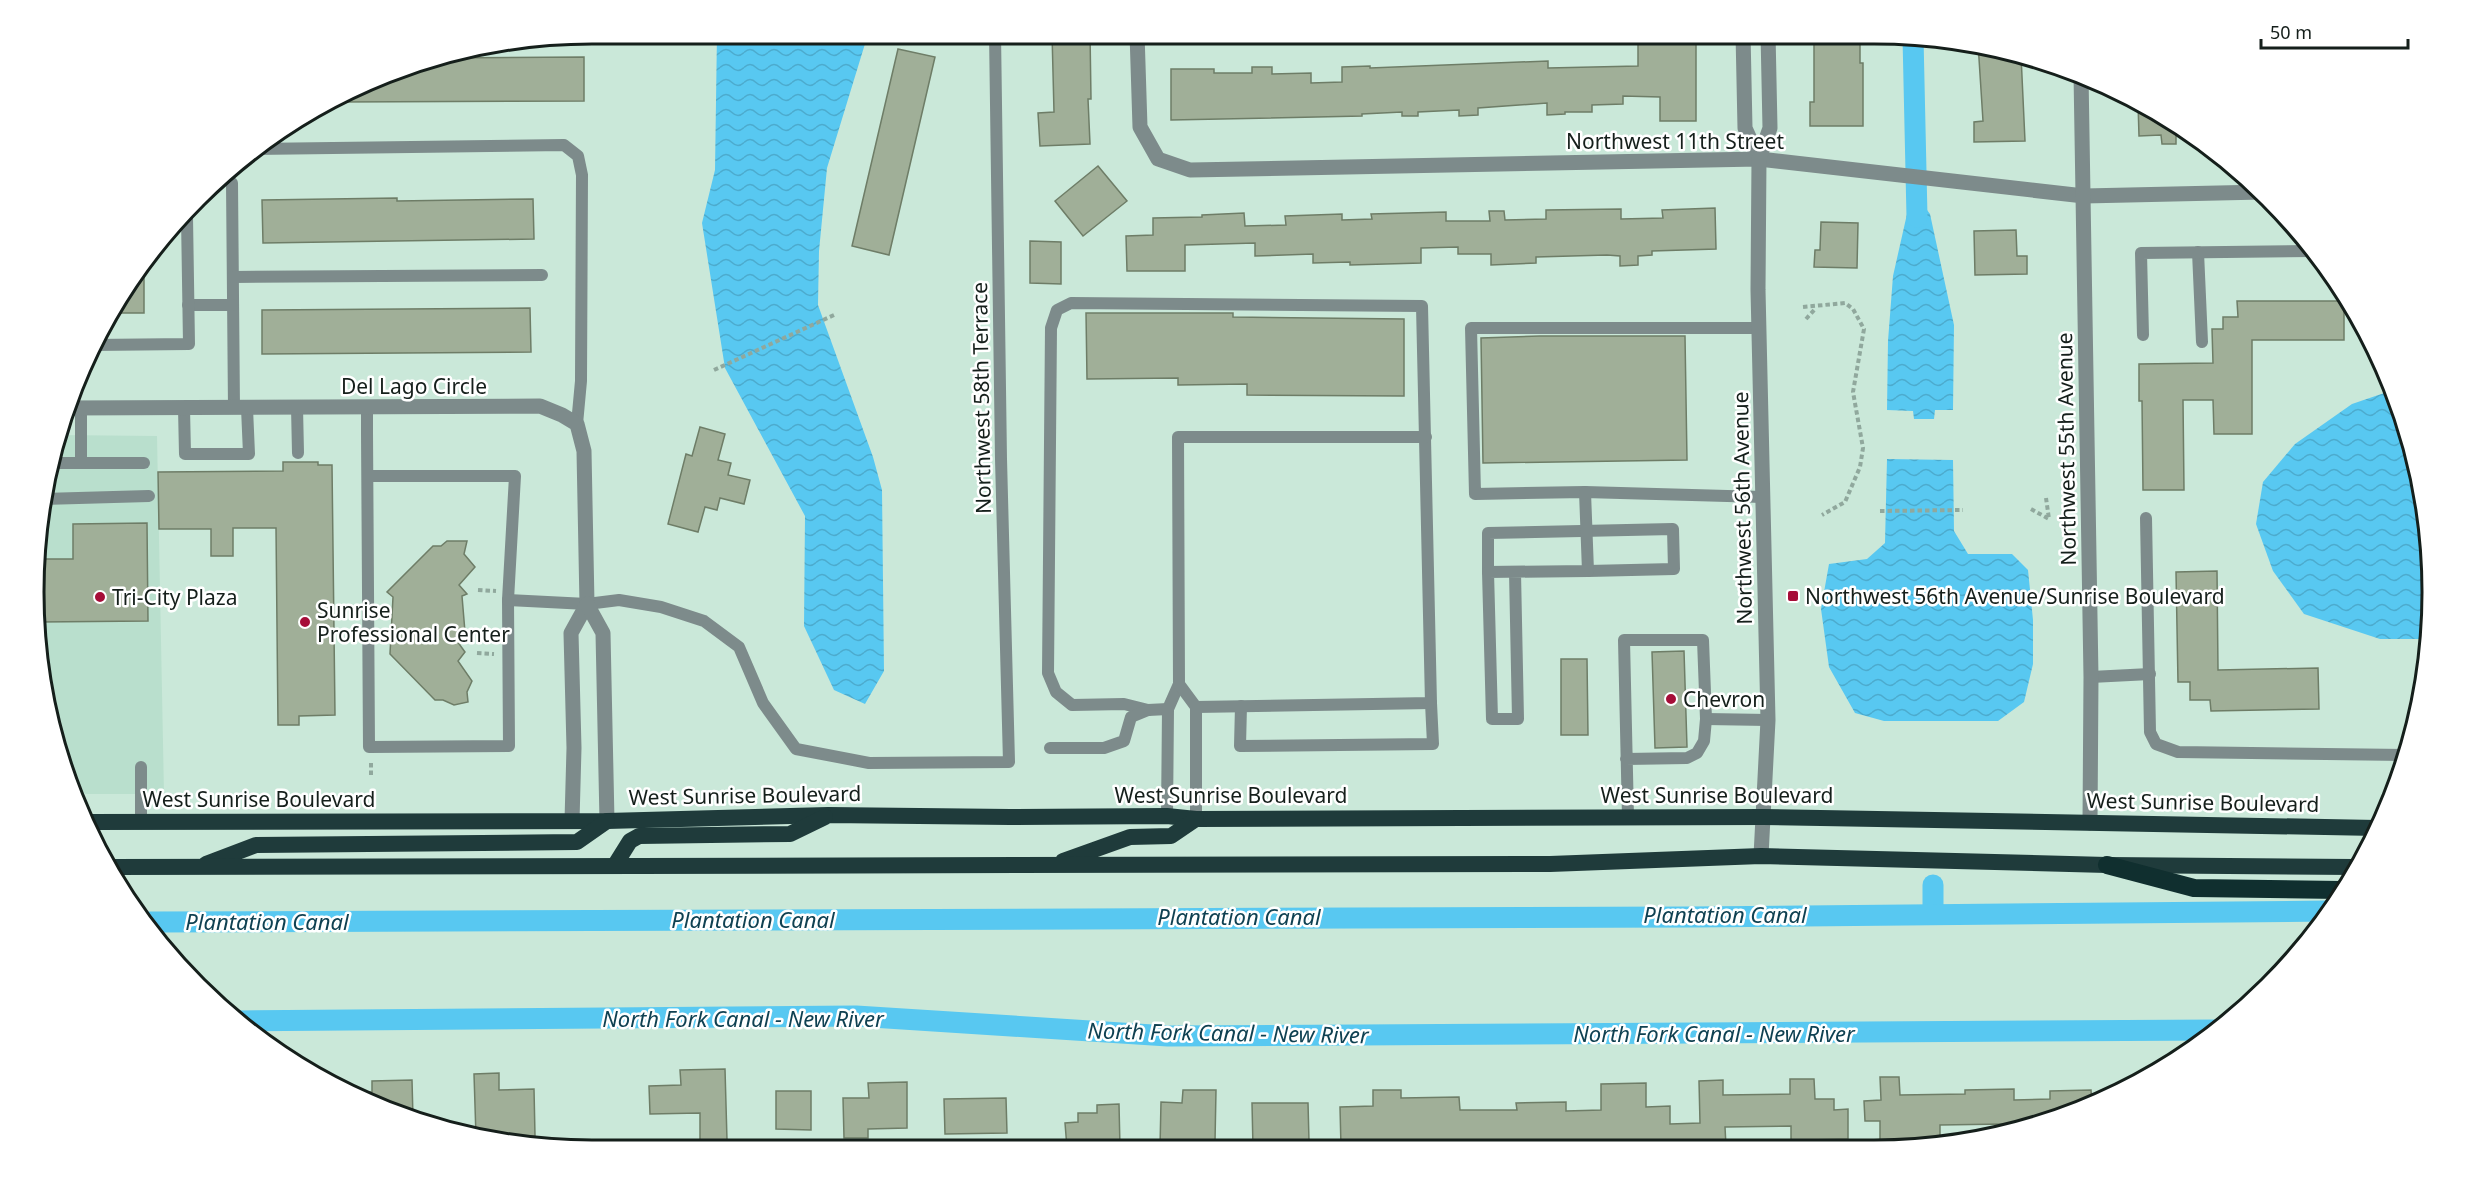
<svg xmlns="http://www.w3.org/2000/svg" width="2465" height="1183" font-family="'Noto Sans',sans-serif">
<defs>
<pattern id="water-waves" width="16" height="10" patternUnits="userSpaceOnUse" patternTransform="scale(1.5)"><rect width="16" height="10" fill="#58c8f1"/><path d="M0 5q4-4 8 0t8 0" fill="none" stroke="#4cabce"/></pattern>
</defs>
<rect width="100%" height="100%" fill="#cae8d9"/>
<polygon fill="#b9dfcd" points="58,435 157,436 164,794 77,794 38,664 44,482"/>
<g fill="url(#water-waves)">
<polygon points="717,33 868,34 827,168 819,251 818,305 873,457 882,490 884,671 865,704 834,690 804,626 805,516 725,368 702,223 715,170"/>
<polygon points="1913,190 1920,190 1924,195 1924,206 1930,214 1954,325 1953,410 1935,410 1934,419 1914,419 1913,411 1887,410 1888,341 1893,276 1907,214 1909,195"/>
<polygon points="2393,390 2421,483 2432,592 2427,639 2380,639 2304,614 2273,571 2256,524 2263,482 2295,444 2352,404"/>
<polygon points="1887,459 1953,460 1954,531 1968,554 2012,554 2028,570 2033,620 2033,664 2024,702 1998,721 1884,721 1855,713 1829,667 1821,609 1829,564 1867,559 1885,543"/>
</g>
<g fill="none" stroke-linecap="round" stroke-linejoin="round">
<g stroke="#58c8f1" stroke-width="21">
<polyline points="1913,37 1917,217"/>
<polyline points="1933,885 1933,914"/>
<polyline points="150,922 1689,917 2329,911"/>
<polyline points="238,1021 856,1016 1168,1036 2218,1030"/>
</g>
</g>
<g fill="#a0af98" stroke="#6e7d67" stroke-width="1.5">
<polygon points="1052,33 1090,33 1091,99 1088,99 1090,144 1040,146 1038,113 1054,112"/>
<polygon points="1646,33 1687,33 1687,40 1696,40 1696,121 1660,121 1660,97 1623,96 1623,104 1592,105 1592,112 1565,112 1565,114 1547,115 1547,103 1478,108 1478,115 1459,116 1459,110 1418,112 1418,116 1402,116 1402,112 1362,114 1362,116 1171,120 1171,69 1214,69 1214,73 1252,73 1252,67 1272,67 1272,74 1311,73 1311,83 1342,82 1342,67 1370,66 1370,68 1548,61 1548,68 1638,66 1638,40 1646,40"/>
<polygon points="1814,33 1860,33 1860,63 1863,63 1863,126 1810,126 1810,102 1814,102"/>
<polygon points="1978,43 2021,55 2025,141 1974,142 1974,122 1983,121"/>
<polygon points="898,49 935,57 889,255 852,246"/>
<polygon points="584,57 584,101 338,102 412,63 439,58"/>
<polygon points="2138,103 2176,123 2176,144 2162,144 2161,135 2139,136"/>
<polygon points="1098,166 1127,201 1083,236 1055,201"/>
<polygon points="397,198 397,201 533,199 534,239 263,243 262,200"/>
<polygon points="1715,208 1716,249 1652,251 1652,255 1638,256 1638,265 1620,266 1620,256 1607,255 1536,257 1536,263 1491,265 1491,254 1458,254 1458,247 1421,248 1421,263 1350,265 1350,262 1313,263 1313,254 1255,256 1255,243 1185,245 1185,271 1127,271 1126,236 1153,235 1153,218 1202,217 1202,215 1244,213 1245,226 1286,225 1285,216 1342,214 1342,220 1372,219 1371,214 1446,212 1446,221 1490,221 1489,211 1504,211 1505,220 1546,219 1546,210 1621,209 1621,219 1663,218 1662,210"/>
<polygon points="1821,222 1858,223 1857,268 1814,267 1815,250 1820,250"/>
<polygon points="2016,230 2017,256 2027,256 2027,274 1975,275 1974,231"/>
<polygon points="1030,241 1061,242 1061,284 1030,283"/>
<polygon points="144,263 144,313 110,313 127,282"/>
<polygon points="2237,301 2344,301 2344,340 2252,340 2252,434 2214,434 2213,400 2183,400 2184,490 2143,490 2142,401 2139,401 2139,364 2213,363 2212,329 2223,329 2223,317 2238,317"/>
<polygon points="530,308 531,352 262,354 262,310"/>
<polygon points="1086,313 1233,313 1233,317 1404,319 1404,396 1247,395 1247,384 1178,385 1178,378 1087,379"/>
<polygon points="1540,336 1685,336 1687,460 1483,463 1481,338"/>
<polygon points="700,427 725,434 718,460 731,463 728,475 750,480 744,504 720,498 717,510 705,507 698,532 668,524 686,454 692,456"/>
<polygon points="283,462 318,462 318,465 332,465 335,715 299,716 299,725 278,725 276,528 233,528 233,556 211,556 211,529 159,529 158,472 283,471"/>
<polygon points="147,523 148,621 39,622 41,559 73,559 73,524"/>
<polygon points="447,541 467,541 464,554 475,567 459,585 467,594 462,596 465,632 457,641 465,652 458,661 472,681 467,692 468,702 454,705 443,700 435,700 390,654 393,597 387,592 433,546 441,546"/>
<polygon points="2217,571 2218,670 2318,668 2319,709 2211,711 2210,700 2190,700 2190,682 2178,682 2176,572"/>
<polygon points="1684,651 1687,747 1655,748 1652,652"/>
<polygon points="1561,659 1587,659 1588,735 1561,735"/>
<polygon points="725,1069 727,1140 700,1140 700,1113 650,1114 649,1086 681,1085 680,1070"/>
<polygon points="499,1073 499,1090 534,1089 535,1136 476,1137 474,1074"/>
<polygon points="1880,1077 1899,1077 1900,1095 1965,1094 1965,1090 2014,1089 2014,1100 2050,1099 2050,1091 2091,1090 2092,1105 2003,1130 2003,1124 1940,1125 1940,1141 1880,1143 1880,1121 1865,1121 1864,1101 1881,1100"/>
<polygon points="1790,1079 1814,1079 1815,1099 1834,1099 1834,1110 1848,1109 1848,1139 1808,1140 1808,1146 1791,1146 1791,1126 1725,1127 1726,1146 1698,1146 1698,1141 1633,1143 1633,1146 1601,1146 1601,1144 1517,1146 1517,1140 1453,1141 1453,1147 1341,1147 1340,1107 1373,1106 1373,1090 1401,1090 1401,1098 1459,1097 1460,1110 1517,1110 1516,1103 1566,1102 1566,1111 1601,1110 1601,1084 1646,1083 1646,1107 1670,1106 1670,1124 1700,1123 1699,1081 1723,1080 1723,1095 1790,1094"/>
<polygon points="412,1080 413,1118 377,1107 349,1092 372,1092 372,1081"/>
<polygon points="907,1082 907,1128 868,1129 868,1138 844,1138 843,1098 869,1098 868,1083"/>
<polygon points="1183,1090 1216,1090 1215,1142 1188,1141 1188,1148 1160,1148 1161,1102 1182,1103"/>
<polygon points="776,1091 811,1091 811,1130 776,1129"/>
<polygon points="1006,1098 1007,1133 945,1134 944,1099"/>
<polygon points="1252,1103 1308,1103 1309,1141 1280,1141 1280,1148 1253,1148"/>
<polygon points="1119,1104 1120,1148 1067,1148 1065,1123 1078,1122 1078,1113 1097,1113 1097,1105"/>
</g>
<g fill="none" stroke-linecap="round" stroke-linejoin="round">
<g stroke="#90a89d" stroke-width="4" stroke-dasharray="4.5 3" stroke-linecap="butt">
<polyline points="1803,307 1845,303 1853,309 1864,329 1853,392 1863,448 1860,467 1845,502 1822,515"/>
<polyline points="1806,319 1816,308"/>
<polyline points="714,370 834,315"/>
<polyline points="2031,509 2049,519 2046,498"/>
<polyline points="1880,511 1963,510"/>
<polyline points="478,590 496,591"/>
<polyline points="477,653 494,654"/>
<polyline points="371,775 371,762"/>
</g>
<g stroke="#7d8b8b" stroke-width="12">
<polyline points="251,149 564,145 578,156 582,175 581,381 577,424"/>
<polyline points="232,183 234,408"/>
<polyline points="2198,252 2202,342"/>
<polyline points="233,277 542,275"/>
<polyline points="188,305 233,305"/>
<polyline points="1759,328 1471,328 1475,494 1585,492 1763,497"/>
<polyline points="2143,335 2141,253 2313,251"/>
<polyline points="93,345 189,344 187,217"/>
<polyline points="297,407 298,453"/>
<polyline points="367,407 367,433 369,747 509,746 508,600 515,476 368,476"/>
<polyline points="81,408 81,463"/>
<polyline points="184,408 185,454 249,454 247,408"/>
<polyline points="49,463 144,463"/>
<polyline points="43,499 149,496"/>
<polyline points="2146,518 2150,732 2156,744 2178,752 2405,755"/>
<polyline points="1488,572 1488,533 1673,529 1674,569 1588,571"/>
<polyline points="1515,572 1518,719 1492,719 1488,572 1588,571 1585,492"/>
<polyline points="508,600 587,604 619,600 661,607 704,621 739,647 763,703 796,749 869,763 1009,762 1001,459 995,33"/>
<polyline points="2091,677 2150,674"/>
<polyline points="1241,706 1240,746 1433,744 1431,703"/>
<polyline points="1148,710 1124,704 1072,705 1056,692 1048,673 1051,328 1057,310 1071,303 1422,306 1431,703 1196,707"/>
<polyline points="1706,719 1768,720"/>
<polyline points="1050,748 1104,748 1124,741 1131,717 1148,710 1168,709"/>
<polyline points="1626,759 1687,758 1697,753 1704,741 1706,719 1703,640 1624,640 1628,817"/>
<polyline points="141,767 141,821"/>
<polyline points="1167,816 1168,709 1179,684"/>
<polyline points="1196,819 1196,707 1179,684 1178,437 1426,437"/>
</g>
<g stroke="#7d8b8b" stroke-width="15">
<polyline points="1137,33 1140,127 1158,159 1190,170 1759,159 2084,196 2263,192"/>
<polyline points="2081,74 2091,677 2090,823"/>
<polyline points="66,408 540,406 562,415 577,424 584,451 587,604 571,633 574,748 572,821"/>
<polyline points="587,604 603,633 607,821"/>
</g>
<g stroke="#7d8b8b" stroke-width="15">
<polyline points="1743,33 1745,128 1759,159"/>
<polyline points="1761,856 1768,720 1758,290 1759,159 1770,128 1768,33"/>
</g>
<g stroke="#1f3b3b" stroke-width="16">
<polyline points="86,822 607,821 828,815 1010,817 1167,816 1196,819 1763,817 2377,828"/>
<polyline points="1063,861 1130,837 1171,836 1196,819"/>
<polyline points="206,864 256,845 577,842 607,821"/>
<polyline points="615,865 630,841 639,836 790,834 825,817"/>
<polyline points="111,867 1550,864 1761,856 2107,865 2354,867"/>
</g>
<polyline stroke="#102f2f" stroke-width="18" points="2107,865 2194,888 2341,890"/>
</g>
<g fill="#a60d38" stroke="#fff" stroke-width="2">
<rect x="1787" y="590" width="12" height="12" rx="3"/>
<circle cx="100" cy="597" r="6"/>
<circle cx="305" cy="622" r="6"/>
<circle cx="1671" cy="699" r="6"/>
</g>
<g text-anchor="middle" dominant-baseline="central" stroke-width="5" stroke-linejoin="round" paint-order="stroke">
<g font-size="21" fill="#151f1b" stroke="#fff">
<text x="1675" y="141">Northwest 11th Street</text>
<text x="414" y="386">Del Lago Circle</text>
<text transform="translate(981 398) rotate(-91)">Northwest 58th Terrace</text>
<text transform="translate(2066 449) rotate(-91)">Northwest 55th Avenue</text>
<text transform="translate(1742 508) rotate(-91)">Northwest 56th Avenue</text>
<text transform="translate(745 795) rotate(-1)">West Sunrise Boulevard</text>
<text x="1231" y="795">West Sunrise Boulevard</text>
<text x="1717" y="795">West Sunrise Boulevard</text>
<text x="259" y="799">West Sunrise Boulevard</text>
<text transform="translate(2203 802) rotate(1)">West Sunrise Boulevard</text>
</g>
<g font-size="21" fill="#151f1b" stroke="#fff" text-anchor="start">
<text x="1805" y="596">Northwest 56th Avenue/Sunrise Boulevard</text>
<text x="112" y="597">Tri-City Plaza</text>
<text x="317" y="610">Sunrise<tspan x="317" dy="24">Professional Center</tspan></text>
<text x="1683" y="699">Chevron</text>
</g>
<g font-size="22" font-style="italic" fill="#0f4152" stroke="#fff">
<text x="1725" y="914">Plantation Canal</text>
<text x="1239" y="916">Plantation Canal</text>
<text x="753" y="919">Plantation Canal</text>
<text x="267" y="921">Plantation Canal</text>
<text x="743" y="1018">North Fork Canal - New River</text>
<text transform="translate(1228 1032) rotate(1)">North Fork Canal - New River</text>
<text x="1714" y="1033">North Fork Canal - New River</text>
</g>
</g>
<path d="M0 0H2465V1183H0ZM592 44H1874A548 548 0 0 1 2422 592V592A548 548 0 0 1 1874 1140H592A548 548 0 0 1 44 592V592A548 548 0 0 1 592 44Z" fill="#fff" fill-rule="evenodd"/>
<path fill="none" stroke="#151f1b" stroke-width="3" d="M592 44H1874A548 548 0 0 1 2422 592V592A548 548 0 0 1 1874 1140H592A548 548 0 0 1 44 592V592A548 548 0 0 1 592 44Z"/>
<path d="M2261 39v9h147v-9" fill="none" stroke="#151f1b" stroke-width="3"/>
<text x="2270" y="39" font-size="18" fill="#151f1b" stroke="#ffffff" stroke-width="4.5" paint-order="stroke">50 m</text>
</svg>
